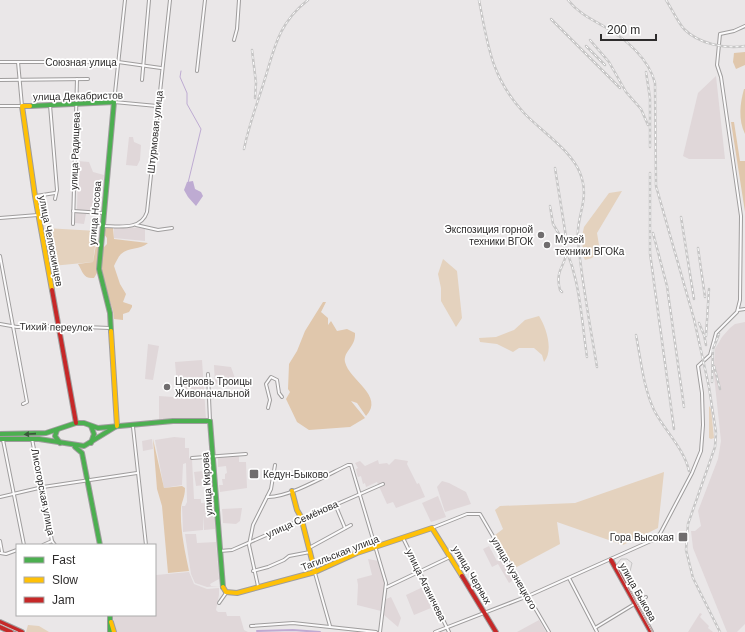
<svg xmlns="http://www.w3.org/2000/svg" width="745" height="632" font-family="Helvetica,sans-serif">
<rect width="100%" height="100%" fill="#eae7e8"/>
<g fill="#e0d7d9">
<polygon points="716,76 725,159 689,159 683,156 698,93"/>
<polygon points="129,137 133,137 134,142 141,145 140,160 137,166 126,165"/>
<polygon points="78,161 89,162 93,172 104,175 103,185 93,185 97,185 95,203 101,204 100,212 77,210"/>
<polygon points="76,212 86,214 84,224 75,223"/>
<polygon points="114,227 145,228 145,241 114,238"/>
<polygon points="745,322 745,624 737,632 727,632 693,548 691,531 695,531 701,526 698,511 718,459 721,441 713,366 714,365 715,349 722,337 730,328 735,324"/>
<polygon points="148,344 159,346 153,380 145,379"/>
<polygon points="202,360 206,419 159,420 159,396 173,397 179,387 177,386 175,362"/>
<polygon points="214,365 231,367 236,381 215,384"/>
<polygon points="174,437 185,438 185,448 189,448 189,458 192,459 194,499 201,499 201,503 214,503 215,529 204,530 203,514 203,530 183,532 182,506 185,506 187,502 186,463 183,464 182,485 164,488 155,440"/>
<polygon points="152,439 153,449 143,451 142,441"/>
<polygon points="239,456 239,462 246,462 247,488 220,492 219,485 223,485 222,479 225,479 225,474 227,473 226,466 218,467 218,457"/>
<polygon points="395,459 408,461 407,464 417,484 419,483 425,497 396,508 393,502 387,504 377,482 366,487 365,483 363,484 361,476 358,477 357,474 356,469 358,468 355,463 360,461 365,466 378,460 379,464 387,463 389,465"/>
<polygon points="211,470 212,484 196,486 194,472"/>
<polygon points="442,481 449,483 466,492 471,504 445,512 437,487"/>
<polygon points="438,496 446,517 431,522 422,503"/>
<polygon points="242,508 240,521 236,524 223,523 222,509"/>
<polygon points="185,534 196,534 197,543 216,542 219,579 210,584 211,586 219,586 207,587 195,583 191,574"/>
<polygon points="489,546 497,561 503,558 515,579 509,583 498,564 492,567 483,549"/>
<polygon points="368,559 379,561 385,583 385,588 381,611 357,605 358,585 357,579 372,575"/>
<polygon points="189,572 194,584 207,589 219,588 219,595 216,610 218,612 226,612 227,616 240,616 244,630 248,632 117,632 112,615 155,615 156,575"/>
<polygon points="423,587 431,608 414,615 406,595"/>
<polygon points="391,597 401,618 398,627 384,615 386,599"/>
<polygon points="700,613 702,614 700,617 709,626 708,628 713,632 688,632"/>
<polygon points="539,620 546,632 517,632"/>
</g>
<g fill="#e4d2be">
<polygon points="622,191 597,233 600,251 592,258 585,260 583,256 582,236 584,227 609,193"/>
<polygon points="45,228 97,231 93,262 52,266"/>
<polygon points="443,259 457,271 462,318 456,327 441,301 441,288 438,274"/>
<path d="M539 316C546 327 554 350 544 362L542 355 534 348H519L513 352 497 344 480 342 479 338 496 337 514 330 525 320Z"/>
<polygon points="709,406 711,409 714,438 711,439 709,438"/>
<polygon points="664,472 658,528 623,545 557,522 560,544 515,568 495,535 503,529 495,510 500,506 575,503"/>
<polygon points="28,625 39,626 49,632 26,632"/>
</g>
<g fill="#e0c7ac">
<polygon points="745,52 745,65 736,69 733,62 734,53"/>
<path d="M744 89H745V134C738 120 740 103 744 89Z"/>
<polygon points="731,122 734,122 740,161 745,161 745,212"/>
<path d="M106 228H113L114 239 148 243C140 250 129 247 121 254 118 257 116 262 114 266L120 284 126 294 123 302 132 305V307L129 312 123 314V320L114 319 113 311 101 272 103 248 107 244V238L103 233Z"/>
<path d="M97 244 99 245 97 273 94 278C83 279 83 272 78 264L93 262 96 245Z"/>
<path d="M323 302H326L321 312 328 318V325L331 321 337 331 347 329 355 333C356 347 343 351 345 362 349 380 385 396 366 416L357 403 351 401 365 418 350 427 309 430 297 422 286 399 290 392 288 389 289 364 297 351 305 331Z"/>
<path d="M153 439 164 488 182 486 185 488C185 498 181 502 181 509 180 530 185 551 189 571L168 573 162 506 157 489Z"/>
</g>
<polygon fill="#beabd2" points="193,181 195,189 201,192 203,196 196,206 188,197 184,190 187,182"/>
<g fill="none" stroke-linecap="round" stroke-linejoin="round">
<polyline stroke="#beabd2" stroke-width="1" points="181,71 180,77 187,93 187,104 201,129 188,183"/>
<polyline stroke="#beabd2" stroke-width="2" points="257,631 293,630 320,632"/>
<g stroke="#9f9d9d" stroke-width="4">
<g id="street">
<polyline points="125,0 114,102 157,106"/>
<polyline points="234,40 237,29 239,0"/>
<polyline points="0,62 118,62 161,68"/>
<polyline points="197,71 205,0"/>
<polyline points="0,80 88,79"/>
<polyline points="142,80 149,0"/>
<polyline points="50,105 57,190 55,199"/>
<polyline points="0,106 22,106 18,62"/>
<polyline points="36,196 55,193"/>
<polyline points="73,211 103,213"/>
<polyline points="0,218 38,215"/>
<polyline points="73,224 77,79"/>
<polyline points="136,225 158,230 172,228"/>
<path d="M102 226C118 226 141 231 147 212L170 0"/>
<polyline points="0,256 27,402 23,404"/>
<polyline points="738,310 745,309"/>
<polyline points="0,324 17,327 59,326 110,328"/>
<polyline points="208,374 210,421"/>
<polyline points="268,408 270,400 266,384 271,377 277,380 279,393 282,397"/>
<polyline points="133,427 146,545"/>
<polyline points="32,439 52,541 55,545"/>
<polyline points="3,440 24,545"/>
<polyline points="192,458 246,454"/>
<polyline points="0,497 43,487 137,473"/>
<path d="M267 497C288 498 327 475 348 465H351L386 583 380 632"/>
<polyline points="335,504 345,528"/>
<polyline points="432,528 467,514 480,514 549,632"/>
<polyline points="403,538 449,632"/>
<polyline points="0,541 2,552"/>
<polyline points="43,545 52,541"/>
<polyline points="309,548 351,525"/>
<polyline points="220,551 232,550 383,484"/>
<polyline points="0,553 6,554 17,550"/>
<polyline points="253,571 268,567 284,560 289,556 310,552"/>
<polyline points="315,573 330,626"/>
<polyline points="569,578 597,632"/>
<polyline points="258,586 249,545 253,525 271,489 275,465"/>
<polyline points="387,587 450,557"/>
<polyline points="219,603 226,593"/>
<polyline points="251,626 293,623 376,632"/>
<polyline points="595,628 646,597"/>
<polyline points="435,632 528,596 653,540 658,537 662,530 692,473 701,451 703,425 702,393 698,366 710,355 716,333 737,312 740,300 741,216 721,77 717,65 720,34 734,31 745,26"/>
</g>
</g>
<g stroke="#9f9d9d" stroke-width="6">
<g id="fast">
<polyline points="30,106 114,102 99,269 110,313 111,331"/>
<polyline points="91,426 94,434 91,443"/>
<polyline points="57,430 55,436 60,443"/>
<polyline points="0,434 46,433 76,423 84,423 98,428 173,421 210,421 223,587"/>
<polyline points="0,439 39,439 84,446 115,427"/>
<polyline points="75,447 82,453 100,545"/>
<polyline points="110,615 110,632"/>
</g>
</g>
<g stroke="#9f9d9d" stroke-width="6">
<g id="slow">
<polyline points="30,106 22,106 35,196 52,290"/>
<polyline points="111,331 117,426"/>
<polyline points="292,491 297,510 301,517 315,572"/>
<polyline points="223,587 226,592 237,593 315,572 357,553 432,528 462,576"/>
<polyline points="111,622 114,632"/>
</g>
</g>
<g stroke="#9f9d9d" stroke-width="6">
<g id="jam">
<polyline points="52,290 76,423"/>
<polyline points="611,560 651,632"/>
<polyline points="462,576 496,632"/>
<polyline points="0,622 22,632"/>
<polyline points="0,627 11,632"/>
</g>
</g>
<use href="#street" stroke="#fcfbfc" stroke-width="2"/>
<use href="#fast" stroke="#4caf50" stroke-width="4"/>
<use href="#slow" stroke="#ffc107" stroke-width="4"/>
<use href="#jam" stroke="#c62828" stroke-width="4"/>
<g stroke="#c7c6c6" stroke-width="1">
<polyline points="0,624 18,632"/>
<polyline points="652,632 618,570 617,564 621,559 627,559 632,563 627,584 653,632"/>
</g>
<g stroke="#c7c6c6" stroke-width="2.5">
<g id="rail">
<path d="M479 0C488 46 491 77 524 113 541 131 571 150 580 173 591 200 575 217 578 241 582 283 590 325 597 367"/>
<path d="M568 0C578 13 591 19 605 27 626 39 649 59 655 83L656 186 694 319 709 387 716 433 715 447 688 524 686 550 693 578 720 632"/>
<path d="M666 0C672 9 677 21 684 29 699 44 725 49 745 46"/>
<polyline points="551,19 620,88"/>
<polyline points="590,40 609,62 626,92 641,109 648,125"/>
<polyline points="586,46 605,65"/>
<polyline points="252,50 256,83 255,98"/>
<polyline points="646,72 650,98 650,147"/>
<path d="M244 149C249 125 255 110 262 88 274 52 276 25 308 0"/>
<polyline points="555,168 567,243"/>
<polyline points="650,173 650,253 674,429"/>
<polyline points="550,206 553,224 562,239"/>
<polyline points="681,217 694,299"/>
<polyline points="653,233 667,286 684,407"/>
<path d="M558 234C580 270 581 317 587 357"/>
<polyline points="698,248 705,297"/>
<path d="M562 292 560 290C554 268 568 264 566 250"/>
<polyline points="699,323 704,335 706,345"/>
<path d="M636 335C641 360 643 386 654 410 664 430 684 448 689 471"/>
<polyline points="706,336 709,289"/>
<polyline points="714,366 720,389"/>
<polyline points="712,382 713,349 719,334"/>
</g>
</g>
<use href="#rail" stroke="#fff" stroke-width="1" stroke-dasharray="3" stroke-linecap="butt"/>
</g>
<defs><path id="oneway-solid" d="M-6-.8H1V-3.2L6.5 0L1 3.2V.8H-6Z"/></defs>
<use fill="#385a39" href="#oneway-solid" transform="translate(30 434) rotate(176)"/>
<g fill="#706d6e" stroke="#fff" stroke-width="1.5">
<circle cx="541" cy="235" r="4"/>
<circle cx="547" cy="245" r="4"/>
<circle cx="167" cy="387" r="4"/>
<rect x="249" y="469" width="10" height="10" rx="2"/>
<rect x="678" y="532" width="10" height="10" rx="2"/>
</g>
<g text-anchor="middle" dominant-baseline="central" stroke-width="3.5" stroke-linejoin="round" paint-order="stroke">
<g font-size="10" fill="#2e2c2c" stroke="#fff">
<text x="81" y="62">Союзная улица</text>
<text transform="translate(78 96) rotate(-1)">улица Декабристов</text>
<text transform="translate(155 132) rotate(-84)">Штурмовая улица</text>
<text transform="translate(75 151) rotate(-88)">улица Радищева</text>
<text transform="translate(95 213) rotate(-85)">улица Носова</text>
<text transform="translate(51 241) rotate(79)">улица Челюскинцев</text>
<text transform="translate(56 327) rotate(1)">Тихий переулок</text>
<text transform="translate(207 484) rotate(-94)">улица Кирова</text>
<text transform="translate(43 492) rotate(79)">Лисогорская улица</text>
<text transform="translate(302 519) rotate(-24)">улица Семёнова</text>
<text transform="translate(340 553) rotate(-21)">Тагильская улица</text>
<text transform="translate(514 573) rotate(60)">улица Кузнецкого</text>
<text transform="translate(472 575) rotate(59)">улица Черных</text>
<text transform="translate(426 585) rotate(64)">улица Аганичева</text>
<text transform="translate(638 592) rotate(61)">улица Быкова</text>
</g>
<g font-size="10" fill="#2e2c2c" stroke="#fff" text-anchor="start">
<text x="533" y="229" text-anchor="end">Экспозиция горной<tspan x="533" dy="12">техники ВГОК</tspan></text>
<text x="555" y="239">Музей<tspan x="555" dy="12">техники ВГОКа</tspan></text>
<text x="175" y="381">Церковь Троицы<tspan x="175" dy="12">Живоначальной</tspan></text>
<text x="263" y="474">Кедун-Быково</text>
<text x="674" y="537" text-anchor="end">Гора Высокая</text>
</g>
</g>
<rect x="16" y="544" width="140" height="72" fill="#ffffff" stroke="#ababab"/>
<rect x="24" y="557" width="20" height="6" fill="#4caf50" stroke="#ababab"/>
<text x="52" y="564" font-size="12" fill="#2e2c2c">Fast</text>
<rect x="24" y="577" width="20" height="6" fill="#ffc107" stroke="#ababab"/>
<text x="52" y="584" font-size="12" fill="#2e2c2c">Slow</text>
<rect x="24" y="597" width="20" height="6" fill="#c62828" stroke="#ababab"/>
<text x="52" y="604" font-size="12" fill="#2e2c2c">Jam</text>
<path d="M601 34v6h55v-6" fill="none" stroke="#2e2c2c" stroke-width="2"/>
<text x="607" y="34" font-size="12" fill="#2e2c2c" stroke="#ffffff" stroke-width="3" paint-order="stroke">200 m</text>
</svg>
